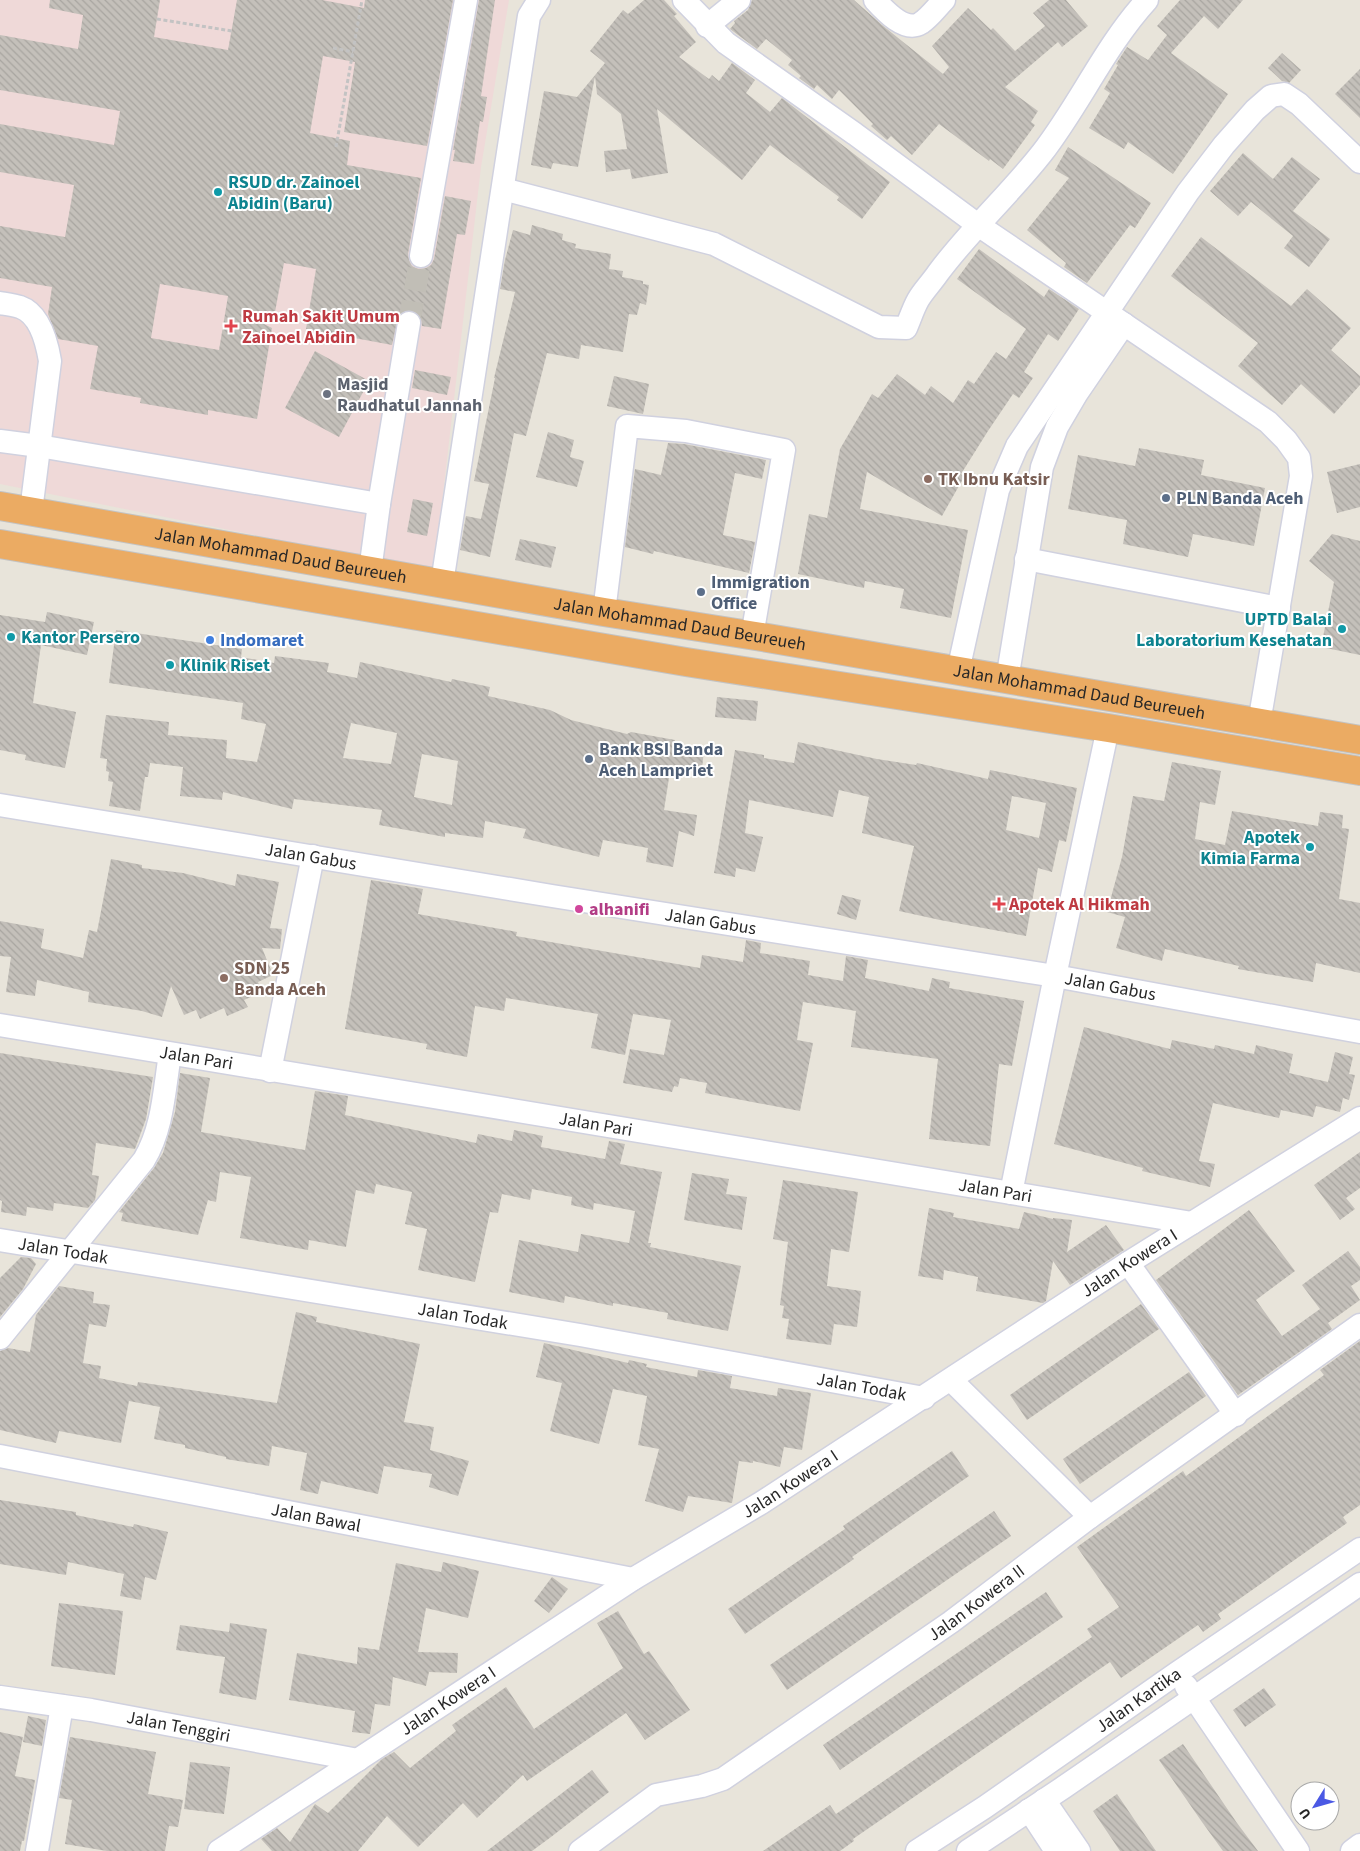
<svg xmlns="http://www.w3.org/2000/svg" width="1360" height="1851" font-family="'Source Sans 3',sans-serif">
<defs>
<pattern id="building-back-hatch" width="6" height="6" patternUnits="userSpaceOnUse" patternTransform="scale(1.25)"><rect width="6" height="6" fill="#c4c0ba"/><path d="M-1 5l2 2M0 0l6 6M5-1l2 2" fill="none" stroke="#a8a5a0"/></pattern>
</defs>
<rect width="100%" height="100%" fill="#e8e4da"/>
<polygon fill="#efd9d8" points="0,0 509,0 481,167 434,571 0,484"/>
<g fill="url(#building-back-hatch)" fill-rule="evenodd">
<path d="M50 0H160L154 37 228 50 237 0H322L364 8 365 0H453L427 146 344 132 355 62 323 56 310 133 350 141 347 165 421 178 408 254 409 260 412 266 418 269 426 268 431 265 434 259 445 196 471 201 465 235 457 234 441 329 422 326 421 319 418 313 411 310 404 311 399 315 392 345 306 329 316 269 284 263 273 323 258 321 272 328 257 419 208 410V415L140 403 141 398 90 389 98 346 58 339 48 314 52 287 0 278V226L65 237 74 185 0 172V124L114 145 120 111 0 90V35L78 49 83 15 49 8ZM160 284 228 296 219 350 151 338Z"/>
<polygon points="479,0 495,0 481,96 487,97 483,122 480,121 474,164 453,161 455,150 453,150"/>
<polygon points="644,0 664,0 677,14 674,16 696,42 679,57 709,79 712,75 719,81 732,63 755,80 746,93 770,112 782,98 890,182 862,219 837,200 839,197 770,145 742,180 657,109 668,173 632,179 630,169 606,172 604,151 627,149 621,114 597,94 595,76 578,167 553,163 551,169 531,165 544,91 577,97 605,63 590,51 623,10 628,14"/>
<polygon points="752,0 854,0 882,25 943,74 949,67 932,46 968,8 991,30 993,28 1015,51 1045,26 1033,13 1049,0 1066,0 1088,26 1062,47 1058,42 1005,87 1038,111 1031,122 1035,125 1003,169 990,159 989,161 939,124 912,155 891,136 887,140 871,126 873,124 839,90 832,99 817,85 814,89 799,78 801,76 788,65 792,60 766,39 757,49 730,29 735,23 734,21 748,10"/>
<polygon points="1180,0 1243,0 1218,29 1204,16 1171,53 1228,94 1173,174 1128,142 1124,149 1089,128 1110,93 1104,89 1118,65 1116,64 1127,47 1148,60 1167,35 1157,26"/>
<polygon points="1282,53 1301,70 1289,83 1282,81 1268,68"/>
<polygon points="1360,69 1360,118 1335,94"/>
<polygon points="1068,147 1151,203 1135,228 1130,225 1087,283 1064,267 1066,263 1027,230 1069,178 1055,170"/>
<polygon points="1243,153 1273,179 1292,157 1320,179 1293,211 1330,239 1309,267 1284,248 1293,236 1251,202 1238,216 1210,191"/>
<polygon points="532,225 563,234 562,240 576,244 575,248 611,254 609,269 623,271 622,277 643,281 643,284 649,285 646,305 640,303 637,315 629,314 623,352 581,345 579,359 547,353 526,436 514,433 490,557 460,550 466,516 481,519 489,484 474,481 495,378 494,378 515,292 500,289 505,260 513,230 530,235"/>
<polygon points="1201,237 1291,306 1307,289 1351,328 1331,350 1360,376 1360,385 1334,414 1301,384 1282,405 1238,366 1258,343 1171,276"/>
<polygon points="979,249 1044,297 1049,289 1079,309 1058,341 1048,334 1024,372 1033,378 1019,398 1013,394 988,431 961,474 964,477 942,516 867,472 860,509 968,530 951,618 900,608 904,589 865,581 864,588 798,574 809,514 827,518 840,449 872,394 878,398 897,374 925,395 931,386 953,403 968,380 974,384 996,352 1006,359 1026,329 957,279"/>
<polygon points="315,351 369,381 339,437 285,408"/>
<polygon points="415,370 451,377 447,395 412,388"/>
<polygon points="614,376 649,384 643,414 607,406"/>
<polygon points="548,432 574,440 570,457 584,461 577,487 536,477"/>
<polygon points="668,443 684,444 766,460 762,479 735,473 723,535 755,542 749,573 654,551 653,554 625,547 635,469 661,475"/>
<polygon points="1139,448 1204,460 1201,475 1265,488 1254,546 1193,534 1188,557 1123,544 1127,520 1068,509 1078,455 1135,466"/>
<polygon points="1360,464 1360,507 1337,513 1327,472"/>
<polygon points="413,499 433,503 427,536 407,532"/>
<polygon points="1332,534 1360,541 1360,655 1321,647 1334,582 1309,561"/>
<polygon points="520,539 556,547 551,568 515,560"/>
<polygon points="47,612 94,622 87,655 41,645 33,703 76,712 65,768 25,760 26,755 0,750 0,615 45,622"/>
<path d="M116 630 242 649 241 657 274 663 275 656 329 663 327 672 357 678 360 662 451 682 452 679 490 687 488 696 550 710 571 720 627 734 631 732 675 740 674 746 704 750 702 769 671 765 664 810 697 815 694 836 679 831 673 867 646 862 648 848 603 840 599 857 523 838 526 829 485 821 483 838 445 833V837L379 825 382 810 294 799 292 809 223 792 222 800 180 796 183 767 150 763 148 777H145L140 811 109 806 113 782 108 781 109 772 106 771 107 759 100 758 106 715 169 722 168 735 227 740 226 758 257 762 266 724 241 719 243 703 109 683ZM351 723 397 733 391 764 343 758ZM422 754 458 761 452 805 414 797Z"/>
<polygon points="717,697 758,701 756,721 715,717"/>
<path d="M798 742 877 759 916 765 917 763 988 779 990 770 1077 788 1066 842 1059 840 1052 872 1038 868 1026 936 940 920 899 911 914 846 862 833 869 797 839 790 833 817 749 800 745 833 763 837 755 872 736 868 735 877 714 873 735 750 764 755V758L794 763ZM1012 796 1046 803 1039 838 1006 830Z"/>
<polygon points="1172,762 1221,771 1215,805 1200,802 1195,839 1225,845 1232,811 1318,826 1320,812 1343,815 1342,828 1349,829 1339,899 1360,903 1360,973 1316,963 1313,982 1238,969 1239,966 1165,949 1162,961 1116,948 1125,917 1107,912 1122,857 1133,796 1164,801"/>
<polygon points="111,859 142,865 142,868 183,873 235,886 237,874 279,882 270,928 282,929 280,949 262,948 273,975 258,982 262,992 244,1000 248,1007 227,1016 224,1008 200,1019 196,1010 184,1015 171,986 162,1017 142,1011 88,1002 89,992 37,980 35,996 6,992 11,957 0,956 0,921 44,929 41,948 83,958 89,930 97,932"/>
<polygon points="371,880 423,889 418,914 517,932 516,936 700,968 702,955 743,962 746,940 761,943 760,953 810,961 808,975 843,981 846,956 868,960 865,978 929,991 932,978 950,982 949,988 1024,1001 1012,1066 999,1064 990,1146 929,1139 938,1059 851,1047 856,1011 803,1002 797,1040 813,1043 800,1111 705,1093 707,1083 680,1078 678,1087 674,1086 672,1092 623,1083 630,1049 664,1055 671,1020 633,1014 625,1055 591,1048 598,1014 506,998 504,1011 475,1006 467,1057 426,1049 427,1044 345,1029"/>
<polygon points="842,895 861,900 856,920 837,914"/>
<polygon points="1084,1027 1170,1049 1172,1040 1214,1049 1215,1045 1254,1054 1256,1045 1293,1054 1289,1073 1328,1082 1335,1052 1353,1057 1349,1074 1355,1075 1349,1100 1343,1098 1340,1112 1316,1106 1313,1117 1281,1110 1279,1118 1213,1103 1199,1161 1215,1164 1210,1187 1142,1171 1143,1168 1054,1144"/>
<polygon points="0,1053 153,1077 146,1119 135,1149 96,1143 92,1175 99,1176 95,1200 88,1208 54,1203 53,1211 27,1207 26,1216 1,1212 2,1201 0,1200"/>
<polygon points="180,1073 210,1078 201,1132 305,1150 315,1091 348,1096 345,1115 476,1143 478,1134 512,1141 514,1130 543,1136 541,1147 605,1159 609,1141 625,1144 620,1164 662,1172 648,1243 651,1243 650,1247 741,1266 728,1331 667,1319 668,1313 613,1303 613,1306 565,1296 564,1303 509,1292 519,1240 578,1252 581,1234 629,1243 635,1211 594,1203 593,1210 571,1205 572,1197 532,1189 530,1200 502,1194 498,1213 490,1212 475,1282 418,1270 427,1229 405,1224 412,1192 376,1184 374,1194 356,1190 346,1247 309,1240 308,1250 240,1238 251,1177 220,1172 216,1202 208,1200 198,1235 121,1221 123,1213 119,1212 154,1168 163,1153 175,1112"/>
<polygon points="1360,1152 1360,1188 1346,1198 1355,1209 1340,1220 1314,1185"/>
<polygon points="692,1173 729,1179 726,1194 747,1197 742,1230 684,1220"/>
<polygon points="783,1180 858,1192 849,1252 831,1249 827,1286 861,1291 857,1327 834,1324 831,1345 786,1339 789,1319 782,1318 784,1306 780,1305 788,1242 773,1239"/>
<polygon points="929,1208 954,1213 953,1217 1019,1229 1024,1212 1053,1219 1053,1218 1072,1220 1067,1252 1106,1225 1124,1250 1070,1285 1053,1261 1046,1301 1043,1303 976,1291 978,1277 944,1270 943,1280 918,1276"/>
<polygon points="1249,1210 1295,1271 1256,1300 1282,1336 1320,1309 1302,1285 1348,1251 1360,1267 1360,1280 1351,1286 1360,1300 1328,1323 1332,1329 1238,1395 1156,1280"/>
<polygon points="21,1257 31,1258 36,1264 23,1289 0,1317 0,1278"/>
<polygon points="59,1286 94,1292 93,1303 110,1305 106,1327 89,1324 83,1363 101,1366 99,1378 137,1386 138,1382 277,1403 296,1312 317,1317 316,1322 420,1344 404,1422 434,1427 430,1450 469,1461 458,1496 429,1487 432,1474 384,1466 378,1494 321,1481 318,1494 300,1490 307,1453 272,1446 269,1466 226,1459 226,1457 185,1448 185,1445 154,1439 160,1407 129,1401 121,1443 59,1431 56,1443 0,1430 0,1351 8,1348 30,1352 36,1315"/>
<polygon points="1141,1304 1159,1329 1027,1420 1010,1395"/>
<polygon points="1360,1341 1360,1505 1343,1517 1347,1523 1218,1614 1221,1619 1203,1632 1198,1625 1121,1678 1110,1662 853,1839 854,1841 840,1851 763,1851 830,1805 836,1814 1092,1637 1087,1629 1119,1607 1077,1547 1183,1471 1186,1476 1324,1375 1320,1370"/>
<polygon points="544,1343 628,1363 629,1360 647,1364 646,1367 697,1377 698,1370 732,1376 730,1388 777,1396 778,1388 811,1393 802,1450 784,1447 780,1467 753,1461 753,1463 739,1461 732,1503 688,1496 683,1512 645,1501 659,1449 638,1445 647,1396 613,1389 599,1444 550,1431 562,1383 536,1377"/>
<polygon points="1189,1372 1206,1396 1080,1484 1063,1459"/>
<polygon points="952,1451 969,1476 852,1557 854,1559 745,1634 728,1609 845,1529 843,1526"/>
<polygon points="0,1500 76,1512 76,1515 133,1527 134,1524 168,1532 156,1580 145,1577 141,1600 120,1596 124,1574 68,1562 66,1575 0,1564"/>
<polygon points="994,1511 1011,1536 787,1690 770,1665"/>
<polygon points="443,1562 479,1571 468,1618 426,1608 418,1652 458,1653 457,1673 429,1672 426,1686 393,1677 390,1706 375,1704 370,1734 352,1732 355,1711 289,1700 297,1653 357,1664 358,1647 379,1650 396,1563 441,1572"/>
<polygon points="552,1577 568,1589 549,1613 534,1601"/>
<polygon points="1046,1592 1063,1617 840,1770 823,1745"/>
<polygon points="59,1603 123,1611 115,1675 51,1666"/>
<polygon points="618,1611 644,1654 649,1651 690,1710 645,1740 626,1713 527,1781 523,1775 477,1818 463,1803 418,1847 387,1816 358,1851 272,1851 261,1839 277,1828 290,1842 315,1804 328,1813 382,1759 394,1752 410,1768 456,1731 452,1725 506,1687 534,1729 623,1668 597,1623"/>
<polygon points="230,1623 267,1629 256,1700 219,1693 225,1657 176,1650 180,1625 229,1632"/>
<polygon points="1264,1688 1276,1705 1245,1727 1233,1710"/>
<polygon points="28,1716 46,1720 42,1746 23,1742"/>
<polygon points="0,1732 23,1737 15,1776 35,1780 24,1841 22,1841 20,1851 0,1851"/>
<polygon points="70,1737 156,1752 148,1794 183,1800 178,1827 169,1826 165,1851 107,1851 65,1844 72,1800 59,1798"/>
<polygon points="1183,1744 1237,1823 1258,1851 1223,1851 1202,1822 1159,1760"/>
<polygon points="190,1762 230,1767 224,1814 184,1809"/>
<polygon points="592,1770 609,1792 551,1837 532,1851 487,1851"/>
<polygon points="1117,1794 1138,1825 1156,1851 1120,1851 1114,1842 1093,1811"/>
</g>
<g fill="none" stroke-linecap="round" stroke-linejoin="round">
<polyline stroke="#c1beb6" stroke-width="22" stroke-dasharray="22 11" stroke-linecap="butt" points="409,323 421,256"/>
<g stroke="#d0d1df" stroke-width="25">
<g id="minor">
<polyline points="684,0 726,43 855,134 978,225 1268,422 1286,440 1299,458 1301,476 1259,723"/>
<path d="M875 0C885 11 905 33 921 23 930 17 937 7 944 0"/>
<polyline points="707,26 739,0"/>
<path d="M503 189 714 244 879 327 906 328C910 319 913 309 918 300 923 291 932 282 938 273 970 230 1009 195 1042 153 1080 104 1105 46 1147 0"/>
<polyline points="421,256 466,0"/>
<path d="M0 303C6 304 14 305 20 307 40 314 47 343 50 361L31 511"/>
<polyline points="0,441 39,446 379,504 370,571"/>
<polyline points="379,504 409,323"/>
<polyline points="1026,559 1279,608"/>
<polyline points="442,583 529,16 539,0"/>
<polyline points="604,612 627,426 686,431 784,450 752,636"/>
<polyline points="958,671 998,490 1017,446 1188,192 1224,145 1255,110 1271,96 1284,94 1299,104 1360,162"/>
<polyline points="1007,680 1042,467 1057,427 1077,393 1124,324"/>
<path id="s1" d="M0 805 552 896 1055 976 1360 1032"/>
<path id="s2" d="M0 1025 1192 1223"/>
<polyline points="270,1071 313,856"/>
<polyline points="1011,1193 1055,976 1108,728"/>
<path id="s3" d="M0 1240 580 1335 924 1398"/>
<polyline points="1128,1263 1236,1415"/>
<path d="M0 1338 144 1160C163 1128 164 1091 170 1054"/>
<polyline points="951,1380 1090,1517"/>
<path id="s4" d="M0 1456 633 1579"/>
<polyline points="1186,1686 1298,1851"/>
<path id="s5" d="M0 1697 91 1710 358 1760"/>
<polyline points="1044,1800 1079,1851"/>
<polyline points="1029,1810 1056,1851"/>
<polyline points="37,1851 62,1706"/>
<path id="s6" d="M219 1851 633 1579 761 1503 1128 1263 1360 1118"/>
<path id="s7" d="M580 1851 656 1795 702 1786 723 1779 951 1622 1090 1517 1360 1325"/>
<path id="s8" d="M917 1851 985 1807 1177 1673 1360 1549"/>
<polyline points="968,1851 1064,1787 1360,1584"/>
<polyline points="1352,1851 1360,1845"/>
</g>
</g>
<g stroke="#c3c3c3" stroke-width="30">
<g id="highway">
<path id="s9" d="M0 506 604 612 762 637 1360 740"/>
<polyline points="0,544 686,662 1108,728 1360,771"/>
</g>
</g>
<g stroke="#c3c3c3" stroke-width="3" stroke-dasharray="4 2.5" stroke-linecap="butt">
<polyline points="157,19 232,31"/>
<polyline points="333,48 353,52"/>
<polyline points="336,147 362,0"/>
</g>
<use href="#minor" stroke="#fff" stroke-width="22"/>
<use href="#highway" stroke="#ebab63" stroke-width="28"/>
</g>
<g fill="#0f9aa8" stroke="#fff" stroke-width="2">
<circle cx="218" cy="192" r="5"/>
<circle cx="1342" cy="629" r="5"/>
<circle cx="11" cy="637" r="5"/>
<circle cx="170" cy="665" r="5"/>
<circle cx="1310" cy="847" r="5"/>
</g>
<g fill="#e0444e" stroke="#fff" stroke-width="2">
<path d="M228.5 318.5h5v5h5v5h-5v5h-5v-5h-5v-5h5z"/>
<path d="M996.5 896.5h5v5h5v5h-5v5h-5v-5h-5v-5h5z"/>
</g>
<circle fill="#6b7280" stroke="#fff" stroke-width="2" cx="327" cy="394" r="5"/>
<g fill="#8d6e63" stroke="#fff" stroke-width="2">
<circle cx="928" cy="479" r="5"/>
<circle cx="224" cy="978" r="5"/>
</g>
<g fill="#5c6f8a" stroke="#fff" stroke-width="2">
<circle cx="1166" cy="498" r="5"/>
<circle cx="701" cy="592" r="5"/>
<circle cx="589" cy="759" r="5"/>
</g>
<circle fill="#3f7fe0" stroke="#fff" stroke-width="2" cx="210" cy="640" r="5"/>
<circle fill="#d1479c" stroke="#fff" stroke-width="2" cx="579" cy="909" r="5"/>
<g text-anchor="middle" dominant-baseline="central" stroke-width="4" stroke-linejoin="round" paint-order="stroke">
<g font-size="18" font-weight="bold" fill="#0d838f" stroke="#fff" text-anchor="start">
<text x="228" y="182">RSUD dr. Zainoel<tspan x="228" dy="21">Abidin (Baru)</tspan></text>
<text x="1332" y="619" text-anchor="end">UPTD Balai<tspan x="1332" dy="21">Laboratorium Kesehatan</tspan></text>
<text x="21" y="637">Kantor Persero</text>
<text x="180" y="665">Klinik Riset</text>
<text x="1300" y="837" text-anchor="end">Apotek<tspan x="1300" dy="21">Kimia Farma</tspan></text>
</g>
<g font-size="18" font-weight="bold" fill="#be3a42" stroke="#fff" text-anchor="start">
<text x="242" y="316">Rumah Sakit Umum<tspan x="242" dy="21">Zainoel Abidin</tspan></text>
<text x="1009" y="904">Apotek Al Hikmah</text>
</g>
<g font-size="18" font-weight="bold" fill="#5b616d" stroke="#fff" text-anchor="start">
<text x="337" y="384">Masjid<tspan x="337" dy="21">Raudhatul Jannah</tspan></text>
</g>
<g font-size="18" font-weight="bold" fill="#785e54" stroke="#fff" text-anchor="start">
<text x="938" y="479">TK Ibnu Katsir</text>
<text x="234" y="968">SDN 25<tspan x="234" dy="21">Banda Aceh</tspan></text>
</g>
<g font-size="18" font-weight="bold" fill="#4e5e75" stroke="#fff" text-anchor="start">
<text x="1176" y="498">PLN Banda Aceh</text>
<text x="711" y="582">Immigration<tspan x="711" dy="21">Office</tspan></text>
<text x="599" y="749">Bank BSI Banda<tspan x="599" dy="21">Aceh Lampriet</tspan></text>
</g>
<g font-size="18" fill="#272727" stroke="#fff">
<text stroke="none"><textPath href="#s9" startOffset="285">Jalan Mohammad Daud Beureueh</textPath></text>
<text stroke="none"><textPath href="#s9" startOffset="690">Jalan Mohammad Daud Beureueh</textPath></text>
<text stroke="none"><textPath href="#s9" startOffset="1095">Jalan Mohammad Daud Beureueh</textPath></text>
<text stroke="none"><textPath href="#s1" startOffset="315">Jalan Gabus</textPath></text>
<text stroke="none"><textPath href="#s1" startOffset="720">Jalan Gabus</textPath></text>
<text stroke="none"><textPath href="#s1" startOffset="1125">Jalan Gabus</textPath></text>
<text stroke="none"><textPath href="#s2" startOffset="199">Jalan Pari</textPath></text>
<text stroke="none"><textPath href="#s2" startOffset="604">Jalan Pari</textPath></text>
<text stroke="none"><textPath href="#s2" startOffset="1009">Jalan Pari</textPath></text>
<text stroke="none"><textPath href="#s3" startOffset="64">Jalan Todak</textPath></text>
<text stroke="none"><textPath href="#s6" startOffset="1084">Jalan Kowera I</textPath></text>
<text stroke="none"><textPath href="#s3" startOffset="469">Jalan Todak</textPath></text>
<text stroke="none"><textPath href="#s3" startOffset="874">Jalan Todak</textPath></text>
<text stroke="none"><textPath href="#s6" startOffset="679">Jalan Kowera I</textPath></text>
<text stroke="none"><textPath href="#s4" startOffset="322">Jalan Bawal</textPath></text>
<text stroke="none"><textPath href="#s7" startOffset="472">Jalan Kowera II</textPath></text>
<text stroke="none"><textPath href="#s8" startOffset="268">Jalan Kartika</textPath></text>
<text stroke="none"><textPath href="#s6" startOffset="274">Jalan Kowera I</textPath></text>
<text stroke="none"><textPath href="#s5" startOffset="181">Jalan Tenggiri</textPath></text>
</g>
<g font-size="18" font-weight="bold" fill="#366cbe" stroke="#fff" text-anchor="start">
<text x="220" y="640">Indomaret</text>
</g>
<g font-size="18" font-weight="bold" fill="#b23c85" stroke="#fff" text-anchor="start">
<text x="589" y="909">alhanifi</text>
</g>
</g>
<g transform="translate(1315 1806) rotate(233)"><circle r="24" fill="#ffffff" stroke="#a9a9a9"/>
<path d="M0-4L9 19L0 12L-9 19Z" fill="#4b59e4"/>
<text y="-8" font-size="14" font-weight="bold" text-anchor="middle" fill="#272727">U</text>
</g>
</svg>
